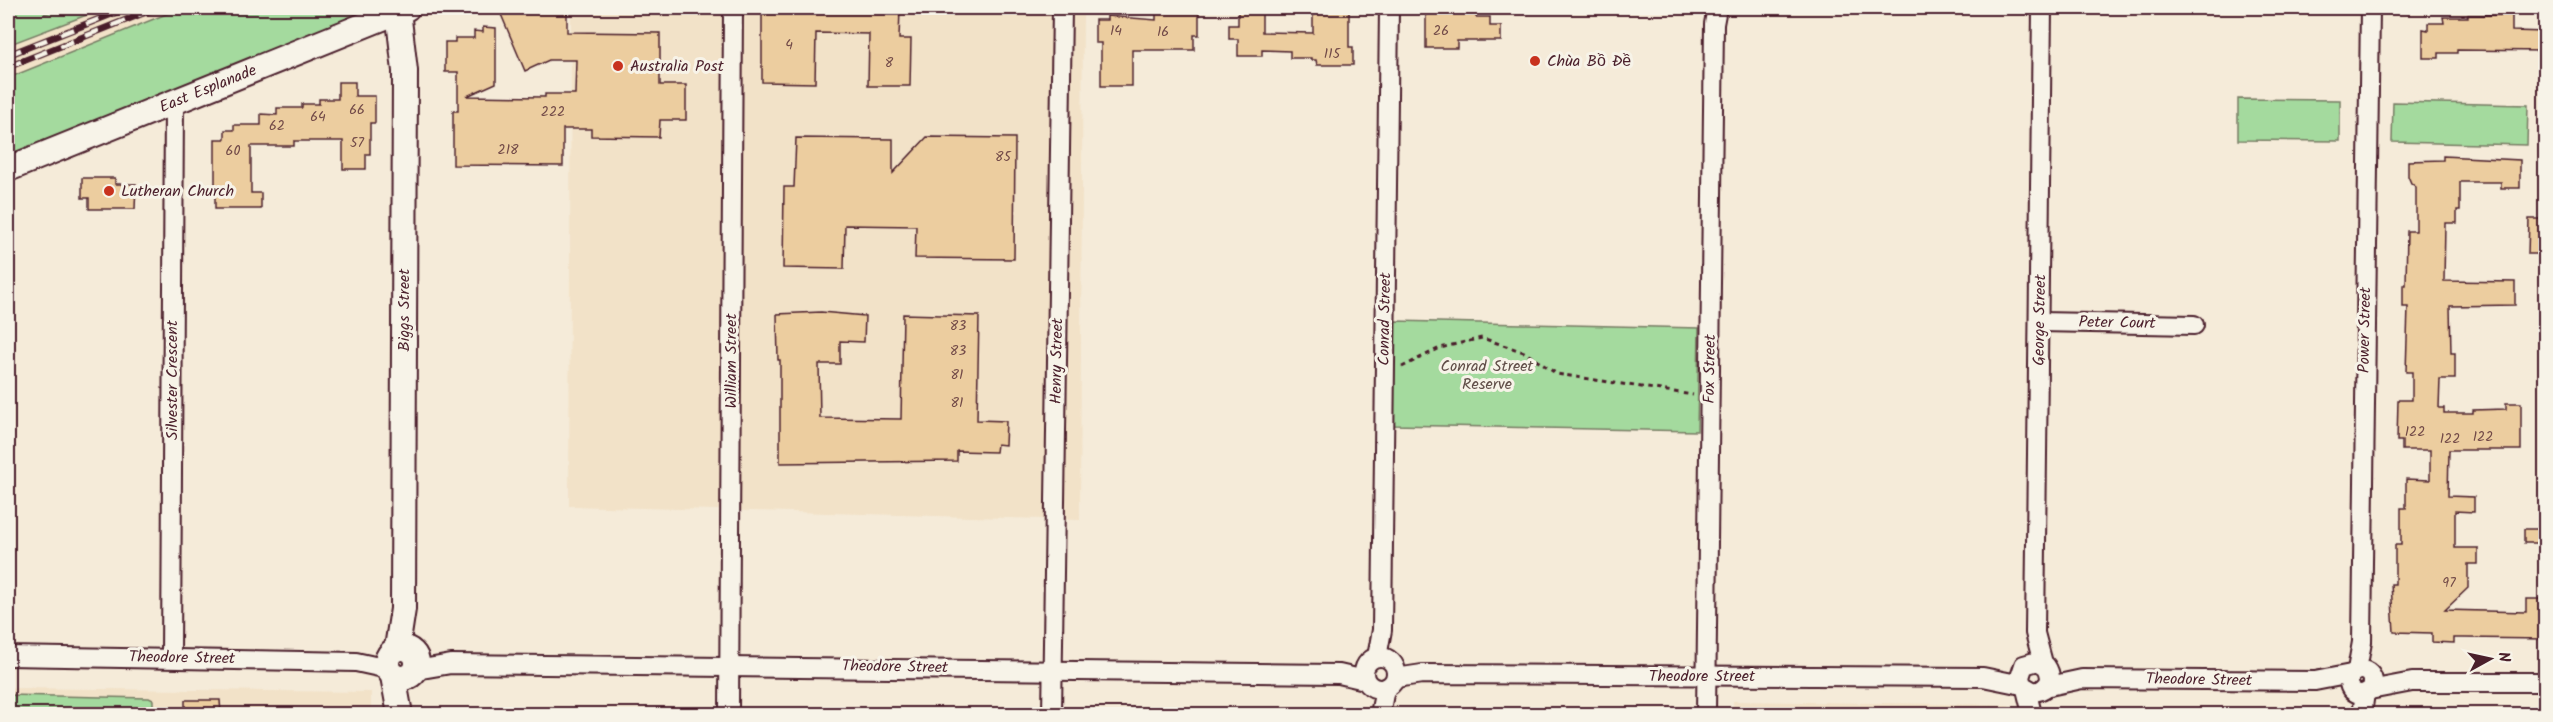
<svg xmlns="http://www.w3.org/2000/svg" width="2553" height="722" font-family="Kalam,sans-serif">
<rect width="100%" height="100%" fill="#f5ebd9"/>
<filter id="ink" filterUnits="userSpaceOnUse"><feTurbulence type="fractalNoise" baseFrequency=".0167" numOctaves="2"/><feDisplacementMap in="SourceGraphic" scale="12" xChannelSelector="R" yChannelSelector="G"/><feConvolveMatrix kernelMatrix="1 2 1 2 8 2 1 2 1" color-interpolation-filters="sRGB"/></filter>
<g filter="url(#ink)">
<g fill="#f2e2c8">
<polygon points="105,8 181,8 8,78 8,46"/>
<polygon points="571,8 1083,8 1080,520 569,506"/>
<polygon points="8,688 371,692 371,714 8,714"/>
<polygon points="1733,701 2009,705 2009,714 1733,714"/>
</g>
<g fill="#a4da9e" stroke="#777c64" stroke-width="1.5">
<polygon points="8,8 44,8 45,14 62,8 105,8 8,45"/>
<polygon points="181,8 378,8 8,157 8,78"/>
<polygon points="2238,99 2340,100 2340,141 2238,140"/>
<polygon points="2393,102 2528,105 2527,145 2392,142"/>
<polygon points="1395,321 1699,328 1697,431 1393,425"/>
<polygon points="8,695 149,698 153,700 153,714 8,714"/>
</g>
<g fill="#eccd9f" stroke="#4a1f2b" stroke-width="1.5">
<polygon points="511,8 567,8 567,32 660,33 660,85 686,85 686,120 660,120 659,137 591,136 591,129 563,129 563,166 453,165 453,111 458,111 458,72 445,72 445,42 455,42 455,38 474,38 474,31 483,32 483,27 496,28 496,83 467,96 545,97 545,94 575,94 576,60 549,60 525,71 500,12"/>
<polygon points="762,8 900,8 899,39 911,39 910,86 868,86 869,34 816,33 815,83 762,82"/>
<polygon points="1164,8 1199,8 1199,35 1194,35 1194,50 1132,50 1132,86 1101,86 1101,43 1095,43 1095,20 1107,20 1107,16 1156,20 1156,12 1164,12"/>
<polygon points="1238,8 1262,9 1262,32 1313,33 1313,8 1349,8 1349,47 1353,47 1353,65 1317,65 1316,60 1311,60 1311,58 1290,58 1290,51 1262,50 1262,56 1238,56 1238,39 1229,39 1229,25 1238,25"/>
<polygon points="1440,10 1476,11 1476,17 1490,17 1490,26 1501,26 1501,41 1457,41 1457,48 1426,48 1426,13 1440,13"/>
<polygon points="2468,15 2512,15 2512,31 2546,32 2546,51 2457,50 2457,53 2439,53 2439,58 2423,58 2423,29 2428,30 2428,23 2444,23 2443,17 2468,17"/>
<polygon points="338,82 355,82 355,96 375,96 375,123 370,123 370,154 366,154 366,169 343,169 343,141 294,141 294,146 251,146 251,193 261,193 261,209 215,209 215,139 225,139 225,130 234,130 234,125 261,125 261,114 277,115 277,108 302,108 302,104 319,104 319,99 338,99"/>
<polygon points="927,137 1015,138 1014,259 915,258 916,226 845,225 844,269 783,268 784,187 794,187 796,138 893,139 893,173"/>
<polygon points="2443,156 2520,160 2520,188 2501,188 2501,182 2460,182 2460,210 2457,210 2457,223 2445,223 2444,281 2515,282 2515,305 2450,306 2451,353 2455,353 2455,379 2440,379 2439,408 2444,408 2444,413 2473,413 2473,410 2506,409 2506,403 2521,403 2521,450 2449,450 2448,496 2474,497 2474,512 2455,511 2455,548 2478,548 2478,564 2468,564 2468,588 2445,610 2526,612 2526,599 2542,599 2542,615 2546,615 2546,639 2464,638 2454,638 2454,643 2432,642 2432,633 2394,632 2391,584 2395,584 2395,545 2401,545 2401,508 2406,508 2406,479 2430,480 2430,450 2402,450 2402,441 2397,441 2398,400 2412,400 2412,372 2406,372 2408,307 2403,307 2403,285 2406,285 2407,231 2416,231 2416,187 2411,183 2408,176 2408,161 2443,160"/>
<polygon points="82,178 115,178 115,184 136,184 135,209 89,209 89,198 82,198"/>
<polygon points="2529,219 2546,219 2546,254 2528,254"/>
<polygon points="821,312 865,316 864,342 840,341 840,364 819,364 820,418 901,419 903,314 979,316 977,420 1006,421 1005,445 997,444 996,452 957,451 957,461 780,463 780,360 778,360 777,314"/>
<polygon points="2524,529 2539,529 2538,543 2524,543"/>
<polygon points="185,700 220,700 221,714 185,714"/>
</g>
<g fill="none" stroke-linecap="round" stroke-linejoin="round">
<g stroke="#4a1f2b" stroke-width="22">
<g id="street">
<polyline points="2042,8 2035,633 2043,663"/>
<polyline points="2040,322 2194,325"/>
<polyline points="8,656 356,662 388,669"/>
<circle cx="1380" cy="673" r="16"/>
<polyline points="171,657 174,103"/>
<polyline points="1377,657 1382,630 1389,8"/>
<circle cx="2361" cy="682" r="12"/>
<polyline points="416,670 451,664 1339,674 1365,680"/>
<polyline points="2357,670 2362,642 2370,8"/>
<path d="M1396 678 1422 674 1983 677 2022 685 2034 692C2049 690 2054 678 2046 666L2038 661 2024 665 2020 677 2022 685"/>
<polyline points="2045,687 2082,679 2315,681 2351,674"/>
<polyline points="2026,689 2032,714"/>
<polyline points="2370,690 2412,682 2546,682"/>
<polyline points="729,714 733,8"/>
<polyline points="1052,714 1062,8"/>
<polyline points="1380,714 1385,689"/>
<polyline points="1706,714 1714,24 1717,8"/>
<polyline points="2362,714 2365,693"/>
</g>
</g>
<g stroke="#4a1f2b" stroke-width="28">
<g id="secondary">
<polyline points="8,169 407,8"/>
<circle cx="402" cy="663" r="15"/>
<polyline points="397,648 403,609 405,71 398,11"/>
<polyline points="393,676 400,714"/>
</g>
</g>
<polyline stroke="#4a1f2b" stroke-width="3" stroke-dasharray="4.5 4.5" stroke-linecap="butt" points="1402,367 1440,348 1482,338 1524,352 1557,374 1693,395"/>
<use href="#street" stroke="#f7f3e8" stroke-width="18"/>
<use href="#secondary" stroke="#f7f3e8" stroke-width="24"/>
<g stroke="#4a1f2b" stroke-width="7">
<g id="rail">
<polyline points="8,55 127,8"/>
<polyline points="8,67 156,8"/>
</g>
</g>
<use href="#rail" stroke="#f7f3e8" stroke-width="4.5" stroke-dasharray="14" stroke-linecap="butt"/>
</g>
</g>
<g fill="#c8321e" stroke="#f7f3e8" stroke-width="2">
<circle cx="1535" cy="61" r="6"/>
<circle cx="618" cy="66" r="6"/>
<circle cx="109" cy="191" r="6"/>
</g>
<g text-anchor="middle" dominant-baseline="central" stroke-width="6" stroke-linejoin="round" paint-order="stroke">
<g font-size="14" fill="#724a48">
<text x="1116" y="31">14</text>
<text x="1441" y="31">26</text>
<text x="1163" y="32">16</text>
<text x="789" y="45">4</text>
<text x="1332" y="54">115</text>
<text x="889" y="63">8</text>
<text x="357" y="110">66</text>
<text x="553" y="112">222</text>
<text x="318" y="117">64</text>
<text x="277" y="126">62</text>
<text x="357" y="143">57</text>
<text x="508" y="150">218</text>
<text x="233" y="151">60</text>
<text x="1003" y="157">85</text>
<text x="958" y="326">83</text>
<text x="958" y="351">83</text>
<text x="957" y="375">81</text>
<text x="957" y="403">81</text>
<text x="2415" y="432">122</text>
<text x="2483" y="437">122</text>
<text x="2450" y="439">122</text>
<text x="2449" y="583">97</text>
</g>
<g font-size="16" fill="#4a1f2b" stroke="#f7f3e8" text-anchor="start">
<text x="1547" y="61">Chùa Bồ Đề</text>
<text x="630" y="66">Australia Post</text>
<text x="121" y="191">Lutheran Church</text>
</g>
<g font-size="16" fill="#4a1f2b" stroke="#f7f3e8">
<text transform="translate(208 89) rotate(-22)">East Esplanade</text>
<text transform="translate(404 310) rotate(-90)">Biggs Street</text>
<text transform="translate(1385 319) rotate(-89)">Conrad Street</text>
<text transform="translate(2040 320) rotate(-89)">George Street</text>
<text transform="translate(2117 323) rotate(1)">Peter Court</text>
<text transform="translate(2365 330) rotate(-89)">Power Street</text>
<text transform="translate(731 361) rotate(-90)">William Street</text>
<text transform="translate(1057 361) rotate(-89)">Henry Street</text>
<text transform="translate(1710 369) rotate(-89)">Fox Street</text>
<text transform="translate(172 380) rotate(-90)">Silvester Crescent</text>
<text transform="translate(182 658) rotate(1)">Theodore Street</text>
<text transform="translate(895 667) rotate(1)">Theodore Street</text>
<text x="1702" y="676">Theodore Street</text>
<text transform="translate(2199 680) rotate(1)">Theodore Street</text>
</g>
<g font-size="16" fill="#604e48" stroke="#f7f3e8">
<text x="1487" y="366">Conrad Street<tspan x="1487" dy="18">Reserve</tspan></text>
</g>
</g>
<rect width="2553" height="722" fill="none" stroke="#f7f3e8" stroke-width="30"/>
<rect x="15" y="15" width="2523" height="692" fill="none" stroke="#4a1f2b" stroke-width="2" filter="url(#ink)"/>
<g transform="translate(2490 659) rotate(82)" stroke="#f7f3e8" stroke-width="4.5" paint-order="stroke">
<path d="M0-4.5L10 22L0 15L-10 22Z" fill="#4a1f2b"/>
<text y="-9" font-size="16" font-weight="bold" text-anchor="middle" fill="#4a1f2b">N</text>
</g>
</svg>
